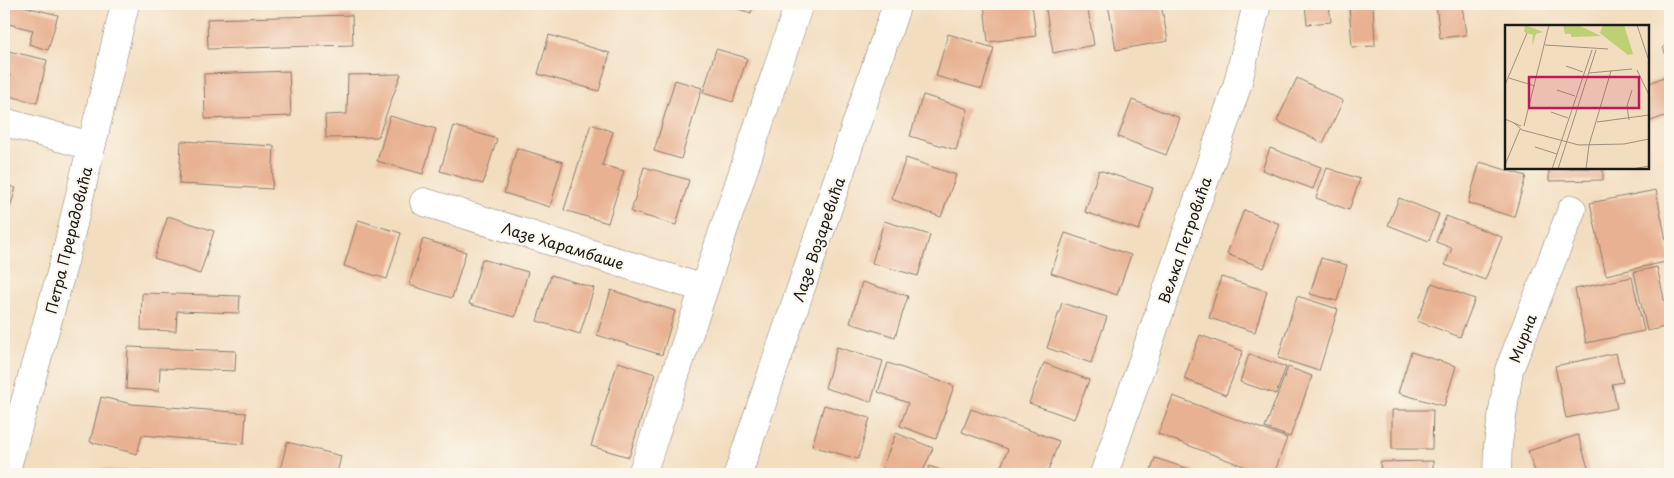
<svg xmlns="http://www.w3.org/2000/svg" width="1674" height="478" font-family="'Playpen Sans',sans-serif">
<rect width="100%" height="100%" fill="#fbf7ec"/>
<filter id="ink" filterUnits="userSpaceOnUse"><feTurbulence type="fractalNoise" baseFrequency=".02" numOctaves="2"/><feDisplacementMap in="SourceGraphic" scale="10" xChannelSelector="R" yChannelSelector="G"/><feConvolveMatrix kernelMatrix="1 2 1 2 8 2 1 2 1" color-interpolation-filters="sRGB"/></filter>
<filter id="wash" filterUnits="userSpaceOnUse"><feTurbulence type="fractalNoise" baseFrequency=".0096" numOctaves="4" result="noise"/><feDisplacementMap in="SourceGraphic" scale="20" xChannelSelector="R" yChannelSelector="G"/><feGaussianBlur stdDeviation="1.12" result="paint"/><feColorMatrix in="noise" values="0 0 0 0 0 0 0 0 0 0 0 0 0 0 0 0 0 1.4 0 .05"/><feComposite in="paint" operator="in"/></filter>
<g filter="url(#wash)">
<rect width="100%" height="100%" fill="#f3ddbf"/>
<g id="blocks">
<g fill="#e8b191">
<polygon points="4,4 14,4 58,15 48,50 29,44 33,30 4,23"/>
<polygon points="722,4 753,4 751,13"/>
<polygon points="984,4 1032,4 1036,36 988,42"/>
<polygon points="1045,4 1087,4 1094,45 1053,53"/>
<polygon points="1108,4 1161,4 1168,41 1116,50"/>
<polygon points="1305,4 1329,4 1331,22 1307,24"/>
<polygon points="1373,4 1375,46 1352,47 1349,5"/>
<polygon points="1436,4 1462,4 1466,35 1440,38"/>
<polygon points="352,15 353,45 208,49 207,19"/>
<polygon points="948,34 994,48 982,89 936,76"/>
<polygon points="549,35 610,53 599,91 538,74"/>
<polygon points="1670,44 1670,67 1663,47"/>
<polygon points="716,49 747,58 733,102 703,93"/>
<polygon points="4,50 47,60 37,103 5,95 10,75 4,73"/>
<polygon points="289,71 291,116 205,119 204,74"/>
<polygon points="401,74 378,137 326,138 325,115 347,114 348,75"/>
<polygon points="1663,77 1670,95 1670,114 1648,122 1648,84"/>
<polygon points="1297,78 1343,101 1323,143 1277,121"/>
<polygon points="675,80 702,88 681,159 654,151"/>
<polygon points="923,95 968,109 956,150 910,136"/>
<polygon points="1132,100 1180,118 1166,155 1118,137"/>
<polygon points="390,116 436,129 423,174 377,161"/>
<polygon points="591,124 613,132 602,165 624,171 608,223 564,210"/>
<polygon points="454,126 497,139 483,184 440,171"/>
<polygon points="181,141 274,146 272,189 179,184"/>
<polygon points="517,148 563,162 550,207 504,193"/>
<polygon points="1270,148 1321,167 1313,189 1262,170"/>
<polygon points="906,158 956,175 941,217 891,199"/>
<polygon points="1480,162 1526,176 1514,217 1468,203"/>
<polygon points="644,167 689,180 676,225 631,212"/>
<polygon points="1327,168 1360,179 1349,210 1316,198"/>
<polygon points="1549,168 1603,168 1603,180 1549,181"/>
<polygon points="1099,170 1153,188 1139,230 1085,212"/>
<polygon points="4,184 16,188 4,228"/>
<polygon points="1656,190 1670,261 1606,275 1590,203"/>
<polygon points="1399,198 1439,214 1429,241 1388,225"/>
<polygon points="1244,210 1280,224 1264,268 1227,254"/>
<polygon points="168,216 214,231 200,274 154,258"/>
<polygon points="1446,216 1502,237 1485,280 1445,265 1452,248 1436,242"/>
<polygon points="358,220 401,233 387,279 344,266"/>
<polygon points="884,221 930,235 918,276 872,263"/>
<polygon points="1065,233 1131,255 1117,295 1051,273"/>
<polygon points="423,239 466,252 452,298 409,285"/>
<polygon points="1321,258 1347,265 1337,301 1310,294"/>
<polygon points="482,259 528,272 515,317 469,304"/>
<polygon points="1657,267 1670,326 1647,331 1634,272"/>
<polygon points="551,275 594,288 580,334 537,321"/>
<polygon points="1221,277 1267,291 1255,332 1209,318"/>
<polygon points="1632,277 1644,331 1586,343 1575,289"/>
<polygon points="862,282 908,296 895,337 850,323"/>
<polygon points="1432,283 1475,299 1460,337 1417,321"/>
<polygon points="611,290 675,311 662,355 597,335"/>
<polygon points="142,293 240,296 239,313 177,311 176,331 141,330"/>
<polygon points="1297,296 1338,309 1319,371 1278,358"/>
<polygon points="1062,303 1107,317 1091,363 1047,348"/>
<polygon points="1200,335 1243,351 1226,395 1184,379"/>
<polygon points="128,347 236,351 235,371 160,368 159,391 126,389"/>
<polygon points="837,347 883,361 871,402 825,388"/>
<polygon points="1411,352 1456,366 1444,406 1398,393"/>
<polygon points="1616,353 1623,382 1612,384 1617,408 1566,418 1555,366"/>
<polygon points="1249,354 1286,367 1276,394 1240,382"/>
<polygon points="618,362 655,374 629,457 591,446"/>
<polygon points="888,363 954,386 936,439 900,426 908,403 878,392"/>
<polygon points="1044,363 1089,380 1074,419 1029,403"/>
<polygon points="1288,367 1312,376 1290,437 1265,428"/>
<polygon points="1173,396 1287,438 1274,474 1265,474 1158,434"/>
<polygon points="101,397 132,404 246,413 244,444 142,435 137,454 90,442"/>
<polygon points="824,405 870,418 858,459 812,446"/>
<polygon points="971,409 1059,441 1047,474 1016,474 1000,469 1008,449 962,432"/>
<polygon points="1392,410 1433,410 1432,449 1392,449"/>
<polygon points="896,433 933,448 922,474 897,474 882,468"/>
<polygon points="1578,435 1590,474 1536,474 1528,451"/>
<polygon points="287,442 341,456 337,474 279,474"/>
<polygon points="1155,458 1195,471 1194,474 1150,474"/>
<polygon points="1433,461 1433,474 1381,474 1380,462"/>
<polygon points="929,466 952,474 926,474"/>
<polygon points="91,469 196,473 196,474 89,474"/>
</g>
</g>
</g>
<g filter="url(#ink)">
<use href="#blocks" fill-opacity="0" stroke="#887c6e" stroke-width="1"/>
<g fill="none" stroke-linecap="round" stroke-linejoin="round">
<g stroke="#887c6e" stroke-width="29">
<g id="street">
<polyline points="4,122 91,146"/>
<polyline points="424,202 702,288"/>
<polyline points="5,474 64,262 125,4"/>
<polyline points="642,474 799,4"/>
<polyline points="738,474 897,4"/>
<polyline points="1104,474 1237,86 1257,4"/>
<polyline points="1497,474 1498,444 1509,370 1572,209"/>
</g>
</g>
<use href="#street" stroke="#fff" stroke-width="28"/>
</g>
</g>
<g text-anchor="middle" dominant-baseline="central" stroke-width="4" stroke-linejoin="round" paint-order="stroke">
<g font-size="15" fill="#1c1c1c" stroke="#fbf7ec">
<text transform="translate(818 239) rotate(-71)">Лазе Возаревића</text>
<text transform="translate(68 240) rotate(-76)">Петра Прерадовића</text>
<text transform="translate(1184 240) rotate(-71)">Вељка Петровића</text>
<text transform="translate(563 245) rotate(17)">Лазе Харамбаше</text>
<text transform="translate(1522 338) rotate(-69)">Мирна</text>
</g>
</g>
<g transform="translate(1505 25)">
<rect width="144" height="144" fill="#f3ddbf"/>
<path d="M20 0 38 7 31 9 27 21 28 10 19 7ZM58 0H73L96 11 66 12V9H60ZM98 0H119L128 29 123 30 95 8Z" fill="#bdd073"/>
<path fill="none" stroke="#9d907e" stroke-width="1" d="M132 0 144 36M40 20 103 24M61 41 78 47M132 45 144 70M84 48 127 44M4 53 30 61M0 60 22 8M52 65 70 71M46 87 63 93M0 94 16 101M124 95 122 81 127 65M92 97 144 90M9 98 17 105 74 120 119 119 144 114M19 101 44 0M30 122 52 129M0 140 15 104M47 144 87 25M53 144 91 25M81 144 84 120 106 46M127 144 144 141"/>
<path fill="#c2185b" fill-opacity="0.15" stroke="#c2185b" stroke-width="2.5" d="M24 52H134V83H24Z"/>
<rect width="144" height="144" fill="none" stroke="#1c1c1c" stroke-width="2.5"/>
</g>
<rect width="1674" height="478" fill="none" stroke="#fbf7ec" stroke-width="20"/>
</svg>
